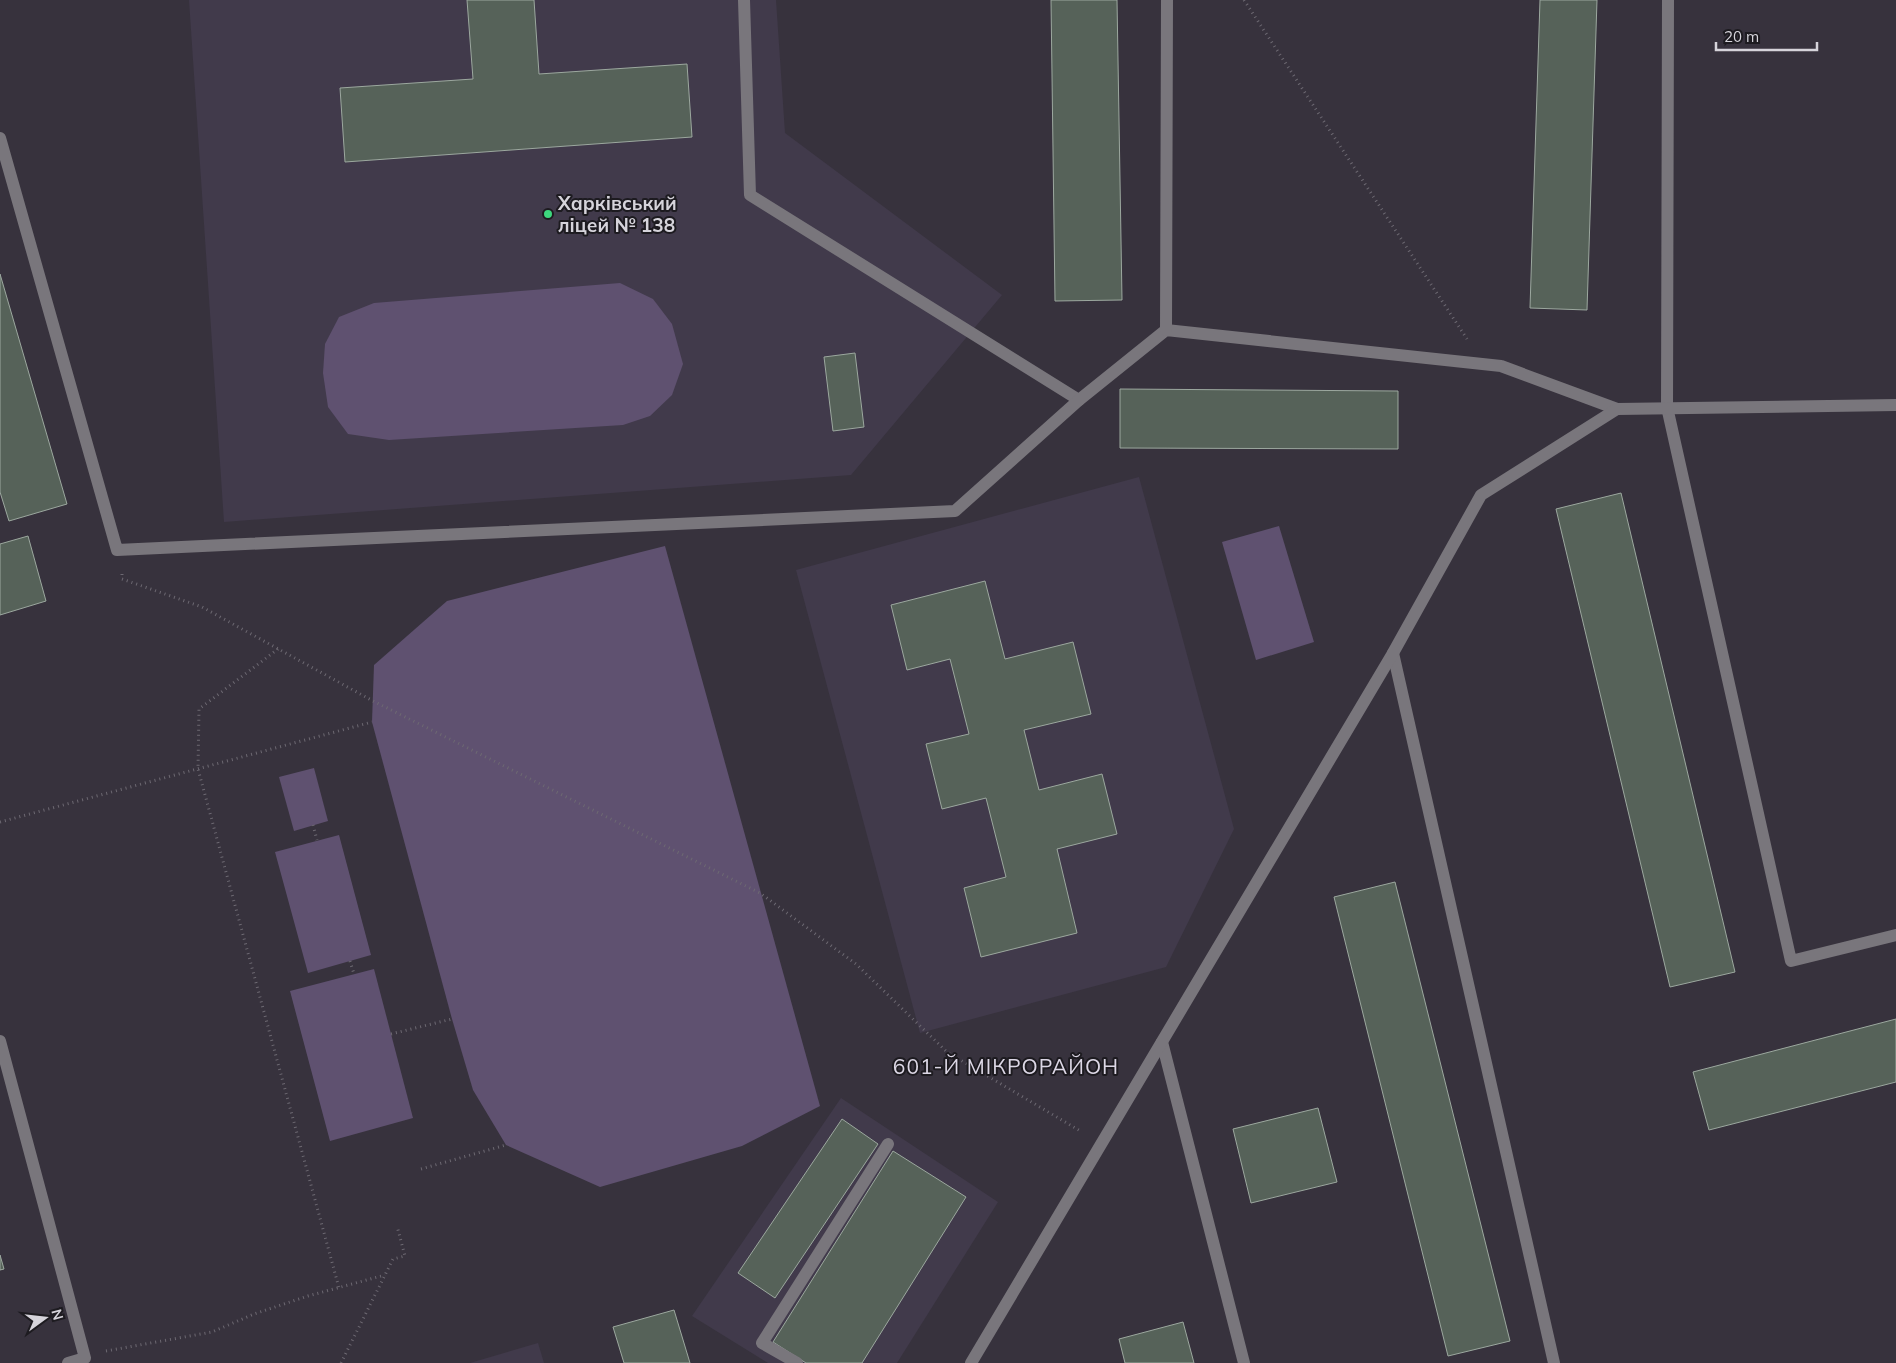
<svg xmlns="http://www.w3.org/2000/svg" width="1896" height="1363" font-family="Mulish,sans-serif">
<rect width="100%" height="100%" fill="#37323d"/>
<g fill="#413a4b">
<polygon points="189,0 776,0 785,133 1002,295 851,475 224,522"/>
<polygon points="1139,477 1234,829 1166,967 920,1033 796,570"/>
<polygon points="841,1098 998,1202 897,1363 768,1363 692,1316"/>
<polygon points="538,1343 544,1363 470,1363"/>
</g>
<g fill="#5f5170">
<polygon points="620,283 653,299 672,324 683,364 672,395 650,416 623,425 389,440 348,434 328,407 323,373 325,344 339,317 374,303"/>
<polygon points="1279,526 1314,642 1256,660 1222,542"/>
<polygon points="665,546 820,1106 742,1146 600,1187 506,1145 473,1090 452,1019 372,722 374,665 447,601"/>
<polygon points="314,768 328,821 294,831 279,777"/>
<polygon points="339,835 371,955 308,973 275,852"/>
<polygon points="374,969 413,1118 330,1141 290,991"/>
</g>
<g fill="#566259" stroke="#9ca89f">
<polygon points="467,0 534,0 539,74 687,64 692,137 345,162 340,88 473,79"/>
<polygon points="1051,0 1117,0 1122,300 1055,301"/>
<polygon points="1540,0 1597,0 1587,310 1530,308"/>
<polygon points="0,274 67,504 9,521 0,492"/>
<polygon points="855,353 864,427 833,431 824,357"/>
<polygon points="1120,389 1398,391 1398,449 1120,448"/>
<polygon points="1621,493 1735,972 1670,987 1556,509"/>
<polygon points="28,536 46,601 0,615 0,544"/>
<polygon points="985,581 1005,659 1073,642 1091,714 1024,730 1039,790 1102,774 1117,834 1057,849 1077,933 981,957 964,888 1006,877 986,798 942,809 926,744 969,734 950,659 907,670 891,605"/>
<polygon points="1395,882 1510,1341 1448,1356 1334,897"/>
<polygon points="1896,1019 1896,1082 1709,1130 1693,1072"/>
<polygon points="1318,1108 1337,1182 1251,1203 1233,1129"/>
<polygon points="842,1119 878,1144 775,1298 738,1273"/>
<polygon points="893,1151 966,1197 862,1363 806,1363 773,1342"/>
<polygon points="0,1255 4,1269 0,1270"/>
<polygon points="674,1310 690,1363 624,1363 613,1327"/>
<polygon points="1183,1322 1194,1363 1125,1363 1119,1339"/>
</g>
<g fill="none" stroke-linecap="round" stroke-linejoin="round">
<g stroke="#6d6972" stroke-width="3" stroke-dasharray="1 4" stroke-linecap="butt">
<polyline points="1244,0 1467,339"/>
<polyline points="122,574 122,579 202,607 373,701 760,893 856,964 947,1052 1082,1132"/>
<polyline points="278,649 199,709 198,769 339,1288"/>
<polyline points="0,822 372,722"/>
<polyline points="313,825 317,840"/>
<polyline points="350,961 354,974"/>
<polyline points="391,1034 452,1019"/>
<polyline points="421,1169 506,1145"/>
<polyline points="106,1351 212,1332 254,1314 308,1296 385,1275"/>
<polyline points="341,1363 393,1259 405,1256 397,1226"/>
</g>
<g stroke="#79767c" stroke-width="12">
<polyline points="744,0 750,195 1079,400"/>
<polyline points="1668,0 1667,407 1791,961 1896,935"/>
<polyline points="0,138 117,550 955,511 1079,400 1166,330 1501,366 1617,409"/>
<polyline points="1166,330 1167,0"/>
<polyline points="1393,653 1554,1363"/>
<polyline points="0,1041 85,1358 68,1363"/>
<polyline points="1162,1042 1244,1363"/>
<polyline points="797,1363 762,1343 888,1144"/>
<polyline points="971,1363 1393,653 1481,495 1617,409 1896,405"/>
</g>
</g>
<circle fill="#3dd77e" stroke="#1d1b20" stroke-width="2" cx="548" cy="214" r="5"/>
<g text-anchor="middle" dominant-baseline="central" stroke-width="4" stroke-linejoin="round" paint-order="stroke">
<g font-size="19" font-weight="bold" fill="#d6d4db" stroke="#1d1b20" text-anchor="start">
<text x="558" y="203">Харківський<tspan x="558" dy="22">ліцей № 138</tspan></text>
</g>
<g font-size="21" letter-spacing="1" fill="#dcd7e5" stroke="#1d1b20">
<text x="1006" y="1066">601-Й МІКРОРАЙОН</text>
</g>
</g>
<g transform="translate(45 1318) rotate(75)" stroke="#1d1b20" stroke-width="4" paint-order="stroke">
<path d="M0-4L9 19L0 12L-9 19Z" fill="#d6d4db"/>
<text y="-8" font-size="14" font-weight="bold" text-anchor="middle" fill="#d6d4db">N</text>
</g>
<path d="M1716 42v8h101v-8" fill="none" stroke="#d6d4db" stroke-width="2.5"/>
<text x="1724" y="42" font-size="15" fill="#d6d4db" stroke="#1d1b20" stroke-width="4" paint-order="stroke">20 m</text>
</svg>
